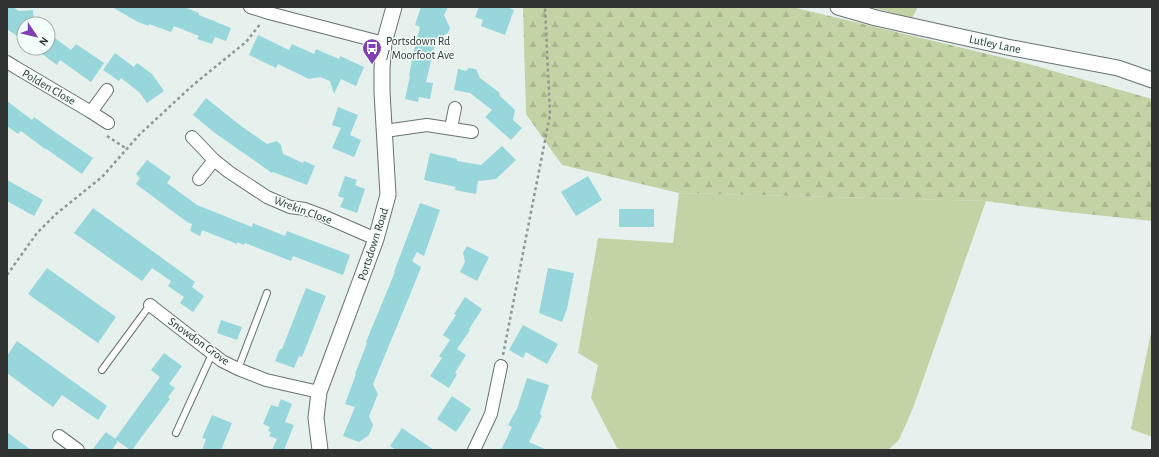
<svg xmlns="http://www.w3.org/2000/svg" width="1159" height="457" font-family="'Alegreya Sans',sans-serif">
<defs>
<pattern id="forest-firs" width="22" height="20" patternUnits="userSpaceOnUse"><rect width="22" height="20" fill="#c4d3a6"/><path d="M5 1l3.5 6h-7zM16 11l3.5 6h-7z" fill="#a9b68f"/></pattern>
</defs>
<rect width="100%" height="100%" fill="#e6f1ee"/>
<g fill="#c4d3a6">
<polygon points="870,7 918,7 912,18"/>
<polygon points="679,193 986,201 913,408 899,440 888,450 621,450 617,448 591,398 598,365 578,353 598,238 673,243"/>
<polygon points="1152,328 1152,437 1131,429"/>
</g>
<polygon fill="url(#forest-firs)" points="523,7 792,7 1025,63 1152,99 1152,221 1058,211 986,201 679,193 562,165 526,114"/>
<g fill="#97d6db">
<polygon points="7,7 13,7 19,11 33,10 34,24 24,24 24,41 7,29"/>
<polygon points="112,7 184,7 199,13 199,15 231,28 226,41 215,37 212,44 197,39 199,36 174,26 171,32 149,24 149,26 138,22"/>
<polygon points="421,7 448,7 444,15 450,28 448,33 436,39 426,82 433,83 430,99 419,97 418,102 405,99 410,76 409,76 413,54 420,27 415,25"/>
<polygon points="479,7 507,7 514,10 505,35 481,26 483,20 475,17"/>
<polygon points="48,33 71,50 76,44 104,63 91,82 60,60 57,65 34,48 48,48"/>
<polygon points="258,35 289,50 292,44 314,54 316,49 339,59 340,56 364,67 356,86 341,79 334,94 330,81 320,77 309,79 278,64 276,68 249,55"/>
<polygon points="115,53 134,67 137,63 152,74 164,91 147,103 139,92 121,78 119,81 103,70"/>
<polygon points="469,68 476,69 480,78 500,93 499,95 515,110 513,120 522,128 511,140 485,117 492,110 470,93 454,90 458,69 466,71"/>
<polygon points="206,98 241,126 267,144 277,141 281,145 283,154 303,163 304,161 315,166 307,185 273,172 272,173 215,133 193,115"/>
<polygon points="7,101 32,120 34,117 59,135 93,158 82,174 45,148 45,149 21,131 18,134 7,126"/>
<polygon points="338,107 358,115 350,135 361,140 354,157 332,148 341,128 332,125"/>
<polygon points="502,146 516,160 496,179 478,181 476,194 455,190 456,187 424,180 430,153 457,159 457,161 481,165"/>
<polygon points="147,160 171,177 167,183 197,205 252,227 253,223 285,236 287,231 350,255 343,275 293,256 291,261 245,243 244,245 237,242 237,244 202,230 200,236 190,231 192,224 187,222 136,184 140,178 136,174"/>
<polygon points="345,176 357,180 355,185 365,189 357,213 340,207 344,198 338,196"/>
<polygon points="588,176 602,200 576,216 561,192"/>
<polygon points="7,180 43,200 34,216 7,201"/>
<polygon points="420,203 440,210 424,256 417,252 412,261 421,267 414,285 373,384 378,394 369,416 373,425 369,435 359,442 343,436 355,407 345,404 356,374 355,374 367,343 366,342 395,272 394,272"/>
<polygon points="93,208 195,282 192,287 204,296 193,312 180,303 184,297 168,286 171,281 152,268 142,281 74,233"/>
<rect x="619" y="209" width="35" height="18"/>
<polygon points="467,246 489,257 477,281 460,272 465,262 463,253"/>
<polygon points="47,268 116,317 98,343 28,294"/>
<polygon points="548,268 574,273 567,309 562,322 539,313"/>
<polygon points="306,288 326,296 302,357 299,356 294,368 275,361 280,349 282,349"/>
<polygon points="465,297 482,309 469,329 470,330 457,349 466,355 455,373 457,374 449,388 430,376 442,358 439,356 450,340 443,335 456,315 454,314"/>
<polygon points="221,320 242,327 237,340 217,333"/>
<polygon points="523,325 558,344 547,364 526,352 523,358 509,350"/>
<polygon points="17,341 107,406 98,420 62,395 53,407 7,373 7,356"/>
<polygon points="164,353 182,366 169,384 175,388 168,397 170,399 132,450 130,450 115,439 160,377 151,370"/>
<polygon points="527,378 549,385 540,414 542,416 529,442 547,450 501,450 512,427 508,425 517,409"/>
<polygon points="452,396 471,409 456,432 437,419"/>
<polygon points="281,399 292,404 285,422 294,425 284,450 272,450 277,439 269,436 271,432 268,431 270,427 263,424 271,405 278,407"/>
<polygon points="212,415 232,423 221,450 202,450 206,439 202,438"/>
<polygon points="402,428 434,450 396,450 390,446"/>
<polygon points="7,432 31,450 7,450"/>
<polygon points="106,432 118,441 112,450 92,450"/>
</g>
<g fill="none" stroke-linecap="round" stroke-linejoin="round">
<g stroke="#68726f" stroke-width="8">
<g id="service">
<polyline points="238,369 267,293"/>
<polyline points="102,370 150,305"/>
<polyline points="176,433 212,354"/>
</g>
</g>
<g stroke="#68726f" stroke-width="14">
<g id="minor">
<polyline points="250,7 269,13 384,43"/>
<polyline points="7,62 15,67 91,112 108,123"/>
<polyline points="91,112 107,90"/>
<polyline points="451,128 455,108"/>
<polyline points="385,131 427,125 472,132"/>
<polyline points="192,137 214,160 229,172 267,197 290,207 305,209 321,215 376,239"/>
<polyline points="199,179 214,160"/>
<polyline points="150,305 222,361 238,369 266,380 319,392"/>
<polyline points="59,436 78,450"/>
<polyline points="474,450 491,414 501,366"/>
</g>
</g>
<g stroke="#68726f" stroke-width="17">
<g id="tertiary">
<polyline points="838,7 876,18 1007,47 1118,68 1152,80"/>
<polyline points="320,450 316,418 319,392 376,239 388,195 382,92 382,68 384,43 394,7"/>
</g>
</g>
<g stroke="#909795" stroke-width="2.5" stroke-dasharray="3 3" stroke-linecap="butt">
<polyline points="107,136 127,149"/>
<polyline points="7,275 37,233 56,214 102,177 140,134 193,85 246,42 261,23"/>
<polyline points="503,355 550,115 545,7"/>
</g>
<use href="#service" stroke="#fff" stroke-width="6"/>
<use href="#minor" stroke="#fff" stroke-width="12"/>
<use href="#tertiary" stroke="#fff" stroke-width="15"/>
</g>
<defs>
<g id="bus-pin" transform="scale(1)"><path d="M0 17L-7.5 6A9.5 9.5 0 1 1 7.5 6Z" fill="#823fb3" stroke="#f3fffb"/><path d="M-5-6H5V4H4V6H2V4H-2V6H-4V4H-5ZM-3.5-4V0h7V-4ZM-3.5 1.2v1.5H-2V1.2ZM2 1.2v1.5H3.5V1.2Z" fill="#fff"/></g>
</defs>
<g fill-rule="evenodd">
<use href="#bus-pin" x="372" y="48"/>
</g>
<g text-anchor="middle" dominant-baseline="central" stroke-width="3" stroke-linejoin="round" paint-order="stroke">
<g font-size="12" fill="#2f3332" stroke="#f3fffb" text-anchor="start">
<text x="386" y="41">Portsdown Rd<tspan x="386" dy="14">/ Moorfoot Ave</tspan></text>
</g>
<g font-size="12" fill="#2f3332" stroke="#f3fffb">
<text transform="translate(995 44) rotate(12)">Lutley Lane</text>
<text transform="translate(49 87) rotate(30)">Polden Close</text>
<text transform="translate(303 210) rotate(20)">Wrekin Close</text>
<text transform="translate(373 244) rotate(-72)">Portsdown Road</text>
<text transform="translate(199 341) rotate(36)">Snowdon Grove</text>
</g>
</g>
<rect width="1159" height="457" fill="none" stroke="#2f3332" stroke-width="16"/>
<g transform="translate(36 36) rotate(125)"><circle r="19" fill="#f3fffb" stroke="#a5adab"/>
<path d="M0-3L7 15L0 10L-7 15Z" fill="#823fb3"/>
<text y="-6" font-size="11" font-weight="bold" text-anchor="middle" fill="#2f3332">N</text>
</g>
</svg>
